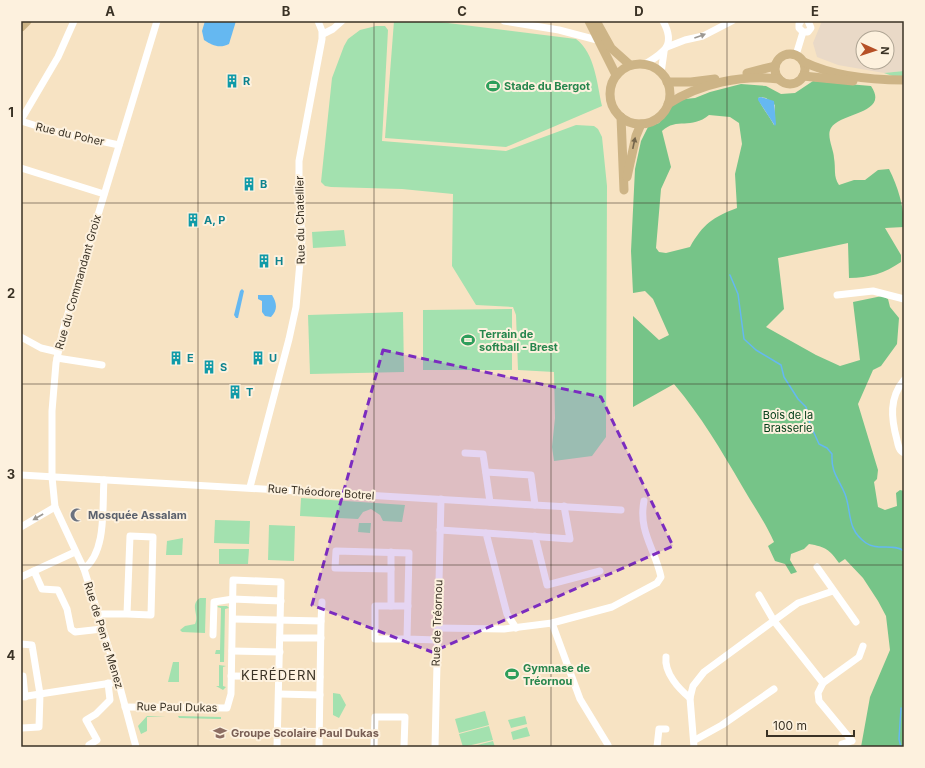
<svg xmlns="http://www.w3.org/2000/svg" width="925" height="768" font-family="Inter,sans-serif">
<rect width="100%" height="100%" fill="#f7e3c3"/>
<path fill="#e9d9c7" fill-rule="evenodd" d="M822 21H904V71L884 73 838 65 817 57 813 43ZM863 38H887V62H863Z"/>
<g fill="#a3e1af">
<path d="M394 21H432L576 39C595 53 597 84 602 106L506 147 385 138Z"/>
<polygon points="376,26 385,26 388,30 382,141 506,151 576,125 594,126 598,129 602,137 607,186 606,437 592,456 554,461 552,447 555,418 554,372 518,370 516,315 513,307 476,305 452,266 453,194 402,189 331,187 325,186 321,182 332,78 344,46 348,39 360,30"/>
<polygon points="904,71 904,80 884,73"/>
<polygon points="344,230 346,246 313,248 312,232"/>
<polygon points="512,309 512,370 423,370 423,310"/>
<polygon points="403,312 404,372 310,374 308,315"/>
<polygon points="301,498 405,505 402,522 383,521 380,515 371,509 363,512 358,519 300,516"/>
<polygon points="215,520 250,521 249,544 214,543"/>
<polygon points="359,523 371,523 370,533 358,532"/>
<polygon points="269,525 295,526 294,561 268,560"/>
<polygon points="183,538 182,555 166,555 167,541"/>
<polygon points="219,549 249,549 248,564 219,564"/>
<path d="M200 598H206L205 633 182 632 180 630 185 626 195 624C200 615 189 605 200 598Z"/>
<polygon points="218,606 227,606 229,608 225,609 224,662 220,662 220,654 215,654 216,650 220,650 221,608 217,607"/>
<polygon points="173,662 179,662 179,682 168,682"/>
<polygon points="219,665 226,666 223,667 223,686 226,687 223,690 216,686 219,686"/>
<polygon points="333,693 340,694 346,705 339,718 333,715"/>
<polygon points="485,711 489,725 459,733 455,719"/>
<polygon points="147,716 166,716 147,717 147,731 141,734 138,726"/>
<polygon points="178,716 221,717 221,719 217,719 179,718"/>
<polygon points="525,716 527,724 511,728 508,720"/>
<polygon points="489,726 493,740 463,747 459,734"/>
<polygon points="527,727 530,736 513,740 511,732"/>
<polygon points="493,741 495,747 470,747"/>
</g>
<path fill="#76c488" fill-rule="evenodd" d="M813 81 871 86C890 114 841 112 831 128 826 136 834 150 834 158 836 169 833 176 839 185L854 180H865L878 170 889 169C898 187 904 206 904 227L885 228 901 255V262C885 273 869 278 849 278L848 243 778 258 784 309 766 327 816 355 840 366 860 360 853 302 882 296 888 299 890 307 899 318 897 344 881 366 873 370 858 404 878 470 877 479 874 482 878 507 885 510 897 506 896 493 900 490 904 491V747H861L870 697 890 650 886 616 878 601 863 578 845 559 839 563C829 549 826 547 809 544L804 549 791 554 790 560 797 572 791 574 785 564 775 561 768 546 774 542C765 522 753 505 742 486 721 450 701 416 674 384L633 407V316L659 340 669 335 653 299 645 291 633 293 631 251 635 169 641 141 648 127 659 123 675 102 685 99 695 98 710 92 741 84 766 86 781 94 795 93ZM761 97 766 98 775 105 774 125C769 115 762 108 758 98ZM709 115 730 117 739 123 742 144 735 174 737 208C713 217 703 224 690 247L666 253 659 252 656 248 661 189 671 167 662 131C677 117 691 130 709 115Z"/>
<g fill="#65b8f1">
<path d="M205 21H236L229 44C219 49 212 45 204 40L202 31Z"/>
<polygon points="761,97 774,101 776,124 775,126 758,100 758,98"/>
<polygon points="242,289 244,291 238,318 236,318 234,315 240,291"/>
<path d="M258 295H272C277 303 278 310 271 317L265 316 262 312V301L258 299Z"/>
</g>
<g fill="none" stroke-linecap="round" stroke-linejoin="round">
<g stroke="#65b8f1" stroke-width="1.5">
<path d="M730 275 738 294 744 339 756 350 781 365 784 377 798 399 806 407 810 424 819 444 827 448 832 454C831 473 838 477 845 494 852 512 846 529 866 543 877 551 894 543 904 551"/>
<polyline points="901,708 899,739 901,747"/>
</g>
<g stroke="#fff" stroke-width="7">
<polyline points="504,21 559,30 597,40"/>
<polyline points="801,21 799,24 799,28 803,32 808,32 811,28 808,21"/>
<polyline points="323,34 333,29 342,21"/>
<polyline points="667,47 685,40 703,36 732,21"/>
<polyline points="796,55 803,32"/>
<path d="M645 64C665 52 676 45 663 21"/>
<polyline points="661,73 664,52"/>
<polyline points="21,120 58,57 74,21"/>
<polyline points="21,121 53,131 119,145"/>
<polyline points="21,168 104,194"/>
<polyline points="837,295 873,291 904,299"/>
<polyline points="21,337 41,348 58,352"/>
<polyline points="57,358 102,365"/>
<path d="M904 380C889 398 891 418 897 440 898 445 899 451 904 453"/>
<polyline points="465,453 483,454 490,502"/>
<polyline points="486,472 531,475 535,505"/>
<polyline points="21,475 621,510"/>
<polyline points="250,487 289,339 296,307 302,239 299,192 299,161 322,39 322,31 318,21"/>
<polyline points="21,527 55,507"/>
<polyline points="440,530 486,533 507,614 516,628"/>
<polyline points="486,533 570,539 564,506"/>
<polyline points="535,536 547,585 600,571"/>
<polyline points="817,567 856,622"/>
<path d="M84 569C107 551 102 507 104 480"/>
<polyline points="391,569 335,568 336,551 409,553 407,639 437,640"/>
<polyline points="34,571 42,589 58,590 67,609 71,629 75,632 102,629"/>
<polyline points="21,577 75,552"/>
<polyline points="759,595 774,621 823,683 818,693 819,701 852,741 842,744"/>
<polyline points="391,606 391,552"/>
<polyline points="98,614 127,614 130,536 153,537 151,615 127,614"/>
<polyline points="233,619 321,621 319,747"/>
<polyline points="321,621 322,602"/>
<polyline points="552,623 580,699 608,745"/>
<path d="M437 628 504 629 552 623 612 607 657 583 661 577C655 549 638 531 644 501"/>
<polyline points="213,635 214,602 233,599 281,601"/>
<polyline points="280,638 321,638"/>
<polyline points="407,639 375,639 375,606 408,606"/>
<polyline points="21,644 32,645 40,694 118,682"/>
<polyline points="232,651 280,652"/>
<path d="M666 657C664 673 679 689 690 698"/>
<polyline points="21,676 23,676 25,697"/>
<polyline points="231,676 320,677"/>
<polyline points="823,683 859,657 863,646"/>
<polyline points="279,694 320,695"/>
<polyline points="21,697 40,694 39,727 22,728"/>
<polyline points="125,707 227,708 231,694 233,580 281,582 277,747"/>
<polyline points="278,731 319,732"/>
<polyline points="695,740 722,725 774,689"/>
<polyline points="89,745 97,740 86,720 96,714 110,700 108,683"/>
<polyline points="136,747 114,665 84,569 55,507 52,477 52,411 56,363 63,330 157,21"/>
<polyline points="374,747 375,717 405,717 404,747"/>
<polyline points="435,747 441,499"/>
<polyline points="657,747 659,729 666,729"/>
<polyline points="694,747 690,698 693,686 704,672 798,603 833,591"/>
</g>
<g stroke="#cdb486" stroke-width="9">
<polyline points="589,21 616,75"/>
<polyline points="596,21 611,48 630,65"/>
<polyline points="21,27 27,21"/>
<circle cx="790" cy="69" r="15"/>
<path d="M804 62C833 76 871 80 904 80"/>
<circle cx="640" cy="94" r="30"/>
<polyline points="747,73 775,66"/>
<polyline points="803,76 853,81"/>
<polyline points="667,82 691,82 715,79"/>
<path d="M668 104C699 84 742 74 779 79"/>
<polyline points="621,117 624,190"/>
<polyline points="627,177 636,136 641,124"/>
</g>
</g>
<defs><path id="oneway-solid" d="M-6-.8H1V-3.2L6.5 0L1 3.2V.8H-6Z"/></defs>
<g fill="#9c9892">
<use href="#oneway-solid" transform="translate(700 36) rotate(-20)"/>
<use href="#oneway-solid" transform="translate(38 517) rotate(150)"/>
</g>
<use fill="#75664c" href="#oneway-solid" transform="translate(634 143) rotate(-78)"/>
<path fill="#7b2cbf" fill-opacity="0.2" stroke="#7b2cbf" stroke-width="3" stroke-dasharray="8 5" stroke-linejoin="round" d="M383 350 601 397 673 546 432 652 312 605Z"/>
<path fill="none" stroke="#3a3225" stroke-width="1" stroke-opacity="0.55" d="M198 21V747M374 21V747M551 21V747M727 21V747M21 203H904M21 384H904M21 565H904"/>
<defs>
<g id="building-bare" transform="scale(1.08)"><path d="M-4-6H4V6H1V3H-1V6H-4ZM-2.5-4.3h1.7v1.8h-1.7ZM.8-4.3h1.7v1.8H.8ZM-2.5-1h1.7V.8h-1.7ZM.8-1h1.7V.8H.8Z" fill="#0f9aa8" stroke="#fdf1de" stroke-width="2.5" paint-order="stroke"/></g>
<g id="stadium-bare" transform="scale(1.08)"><path d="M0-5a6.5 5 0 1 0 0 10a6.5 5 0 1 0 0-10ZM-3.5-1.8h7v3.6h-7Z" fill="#2e9e5b" stroke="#fdf1de" stroke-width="2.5" paint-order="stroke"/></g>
<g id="mosque-bare" transform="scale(1.08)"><path d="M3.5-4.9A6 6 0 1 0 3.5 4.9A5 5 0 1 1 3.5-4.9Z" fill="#6b7280" stroke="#fdf1de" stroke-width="2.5" paint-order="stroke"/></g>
<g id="school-bare" transform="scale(1.08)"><path d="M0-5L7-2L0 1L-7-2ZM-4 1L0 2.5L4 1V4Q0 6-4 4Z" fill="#8d6e63" stroke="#fdf1de" stroke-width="2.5" paint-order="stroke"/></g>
</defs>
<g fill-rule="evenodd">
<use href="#building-bare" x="232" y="81"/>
<use href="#stadium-bare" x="493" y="86"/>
<use href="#building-bare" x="249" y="184"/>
<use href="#building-bare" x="193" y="220"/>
<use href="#building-bare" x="264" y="261"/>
<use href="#stadium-bare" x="468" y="340"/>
<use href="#building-bare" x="176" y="358"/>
<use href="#building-bare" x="258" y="358"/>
<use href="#building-bare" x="209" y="367"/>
<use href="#building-bare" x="235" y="392"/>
<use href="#mosque-bare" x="77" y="515"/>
<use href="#stadium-bare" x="512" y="674"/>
<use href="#school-bare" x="220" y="733"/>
</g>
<g text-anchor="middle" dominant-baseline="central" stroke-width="4" stroke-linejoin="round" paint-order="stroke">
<g font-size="11" font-weight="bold" fill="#0d838f" stroke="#fdf1de" text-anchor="start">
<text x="243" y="81">R</text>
<text x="260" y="184">B</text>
<text x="204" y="220">A, P</text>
<text x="275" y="261">H</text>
<text x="187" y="358">E</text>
<text x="269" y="358">U</text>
<text x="220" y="367">S</text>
<text x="246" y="392">T</text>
</g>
<g font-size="11" font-weight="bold" fill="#27864d" stroke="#fdf1de" text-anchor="start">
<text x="504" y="86">Stade du Bergot</text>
<text x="479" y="334">Terrain de<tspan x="479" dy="13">softball - Brest</tspan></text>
<text x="523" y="668">Gymnase de<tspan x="523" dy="13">Tréornou</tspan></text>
</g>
<g font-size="11" fill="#3a3225" stroke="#fdf1de">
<text transform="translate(70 134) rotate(13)">Rue du Poher</text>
<text transform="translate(300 220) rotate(-91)">Rue du Chatellier</text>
<text transform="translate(78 282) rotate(-74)">Rue du Commandant Groix</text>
<text transform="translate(321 492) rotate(4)">Rue Théodore Botrel</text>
<text transform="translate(437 623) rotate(-88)">Rue de Tréornou</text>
<text transform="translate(104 635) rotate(73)">Rue de Pen ar Menez</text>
<text transform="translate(177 707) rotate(1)">Rue Paul Dukas</text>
</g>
<g font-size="11" fill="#003c17" stroke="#fdf1de">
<text x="788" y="415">Bois de la<tspan x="788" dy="13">Brasserie</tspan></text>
</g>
<g font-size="11" font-weight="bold" fill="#5b616d" stroke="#fdf1de" text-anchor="start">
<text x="88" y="515">Mosquée Assalam</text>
</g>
<g font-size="11" font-weight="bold" fill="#785e54" stroke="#fdf1de" text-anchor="start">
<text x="231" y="733">Groupe Scolaire Paul Dukas</text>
</g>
<g font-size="13" letter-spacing="1" fill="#3a3225" stroke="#fdf1de">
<text x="279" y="675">KERÉDERN</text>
</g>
</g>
<rect width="925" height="768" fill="none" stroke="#fdf1de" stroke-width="44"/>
<g transform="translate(875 50) rotate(93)"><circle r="19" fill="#fdf1de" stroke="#afa594"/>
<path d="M0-3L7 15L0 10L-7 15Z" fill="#b65026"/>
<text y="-6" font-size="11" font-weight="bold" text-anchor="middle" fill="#3a3225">N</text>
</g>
<path d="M767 730v6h87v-6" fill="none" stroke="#3a3225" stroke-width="2"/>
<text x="773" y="730" font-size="12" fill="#3a3225" stroke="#fdf1de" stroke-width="3" paint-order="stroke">100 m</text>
<rect x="22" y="22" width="881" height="724" fill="none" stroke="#3a3225" stroke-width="1.5"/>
<g font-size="13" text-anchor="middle" font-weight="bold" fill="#3a3225">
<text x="110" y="16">A</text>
<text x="286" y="16">B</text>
<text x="462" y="16">C</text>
<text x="639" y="16">D</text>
<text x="815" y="16">E</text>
<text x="11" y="117">1</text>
<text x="11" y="298">2</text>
<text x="11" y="479">3</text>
<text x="11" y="660">4</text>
</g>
</svg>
